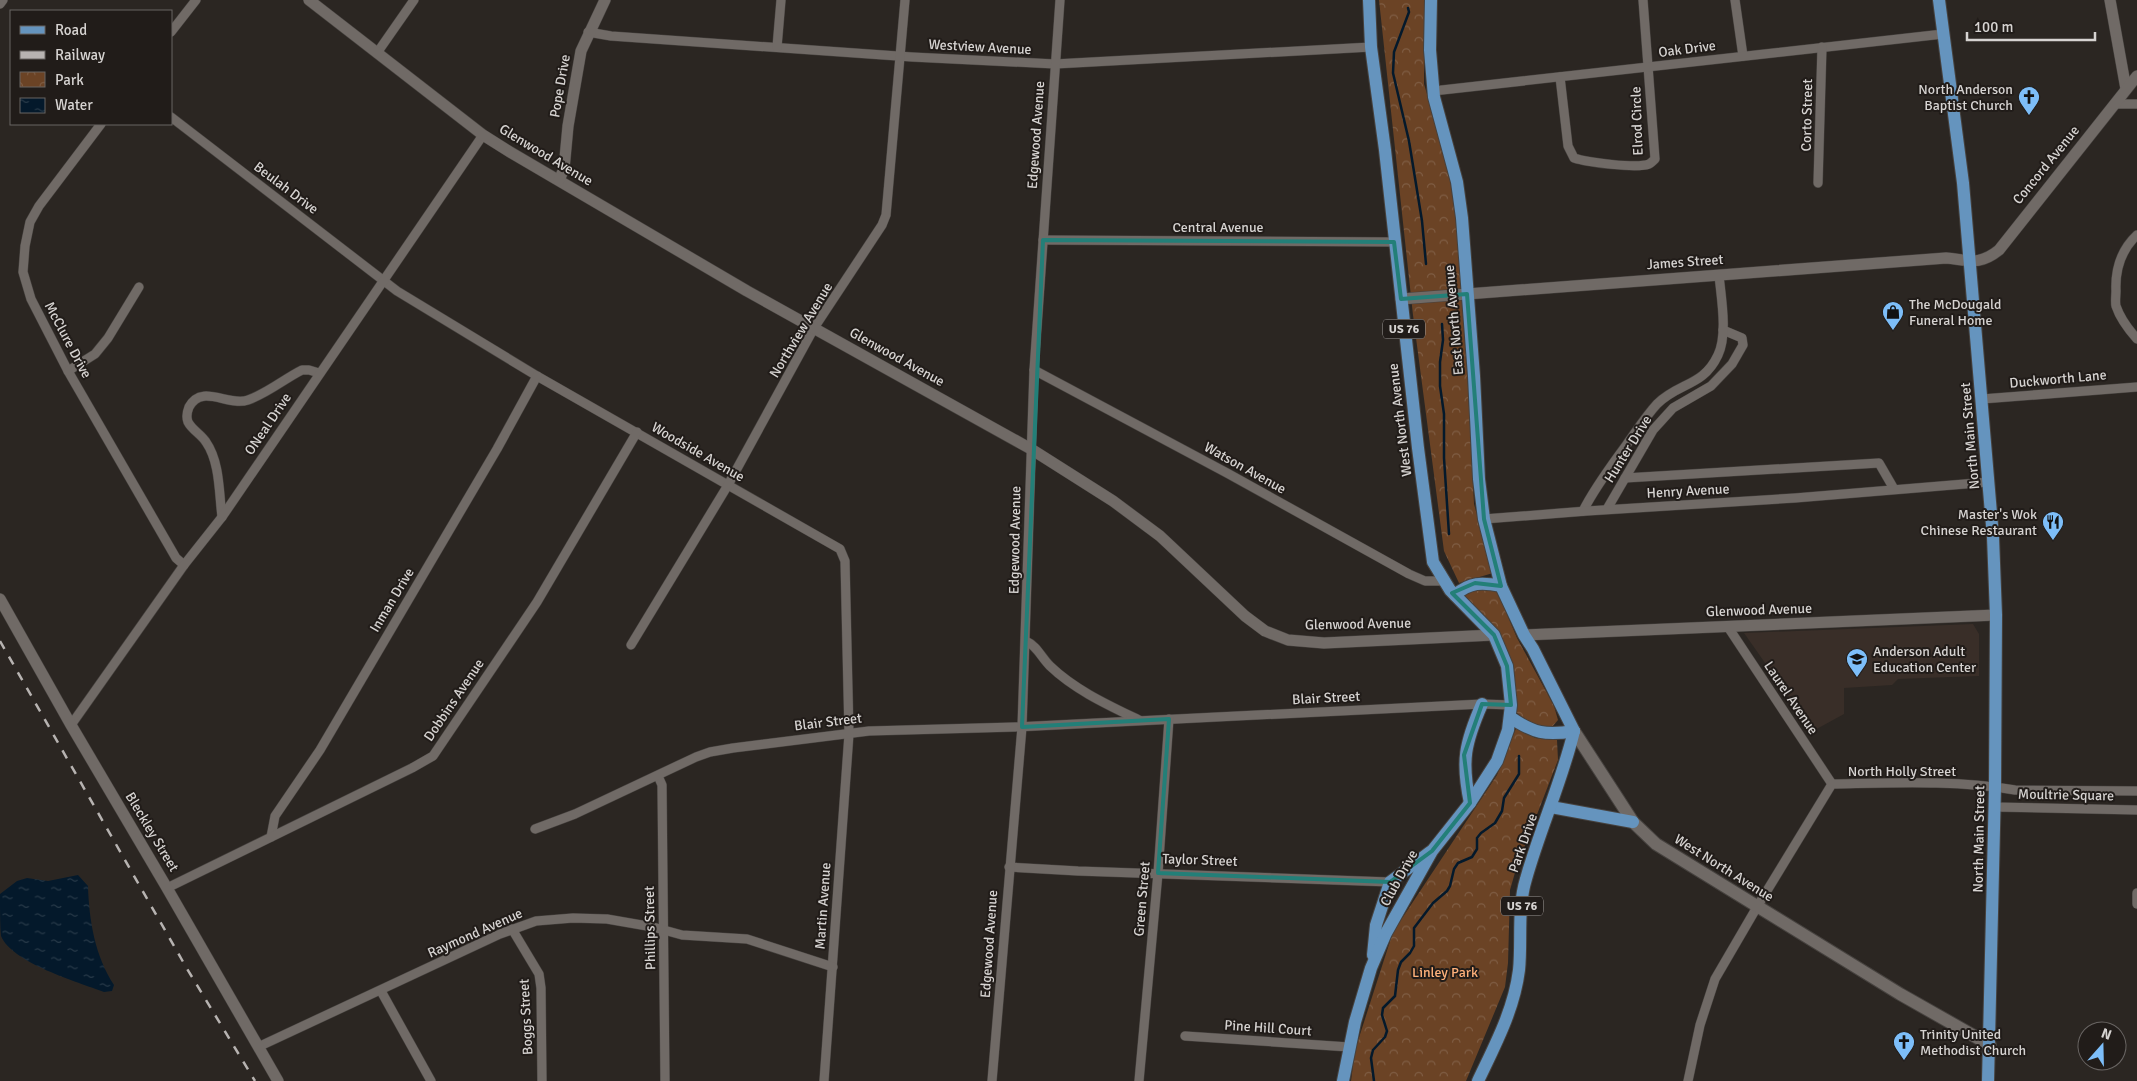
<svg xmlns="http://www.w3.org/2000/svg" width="2137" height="1081" font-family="Signika,sans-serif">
<defs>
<pattern id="park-crowns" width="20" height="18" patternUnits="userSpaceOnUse" patternTransform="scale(1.25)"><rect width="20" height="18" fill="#6b4325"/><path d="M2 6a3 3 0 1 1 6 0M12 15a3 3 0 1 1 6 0" fill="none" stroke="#7f5d44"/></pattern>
<pattern id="water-ripples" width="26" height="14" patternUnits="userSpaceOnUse" patternTransform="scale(1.25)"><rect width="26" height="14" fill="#04192b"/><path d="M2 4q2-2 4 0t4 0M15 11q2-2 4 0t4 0" fill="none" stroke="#283a49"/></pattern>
</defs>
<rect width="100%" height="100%" fill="#2b2622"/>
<polygon fill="#392e28" points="1973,624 1979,634 1979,676 1898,679 1892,685 1844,688 1844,714 1813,731 1744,633"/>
<g fill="url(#park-crowns)">
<polygon points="1379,0 1424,0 1424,84 1454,185 1464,310 1474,504 1493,573 1459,583 1444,551 1413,315"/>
<path d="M1479 588 1497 591 1517 638 1554 706 1558 720 1552 727C1538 726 1528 722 1517 713 1517 685 1513 653 1496 630 1487 617 1474 607 1464 595Z"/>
<polygon points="1517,726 1535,738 1557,740 1558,760 1516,869 1510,890 1508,963 1505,987 1466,1081 1351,1081 1355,1050 1393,932 1497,775"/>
</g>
<path fill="url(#water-ripples)" d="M78 875 88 886C89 920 95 956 114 985L112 991 104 992C78 982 12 963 1 936 0 925 0 906 0 894L17 881 27 878 48 881Z"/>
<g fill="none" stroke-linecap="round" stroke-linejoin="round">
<g stroke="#04192b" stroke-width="2.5">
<polyline points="1408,8 1409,12 1394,52 1393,73 1409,141 1422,221 1426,264"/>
<polyline points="1442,324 1443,340 1440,362 1440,386 1444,414 1444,458 1449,534"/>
<polyline points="1374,1081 1371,1058 1373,1050 1385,1037 1387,1031 1382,1015 1383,1008 1395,996 1398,970 1401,962 1410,953 1414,946 1414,928 1433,903 1447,891 1450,886 1454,869 1458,863 1472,857 1477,849 1477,838 1481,833 1495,823 1502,811 1504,798 1519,774 1519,756"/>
</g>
<g stroke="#46423f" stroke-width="10">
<g id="minor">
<polyline points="1735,0 1743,56"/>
<polyline points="0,4 3,0"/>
<polyline points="171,32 196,0"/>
<polyline points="588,32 611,36 912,57 1055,64 1371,47"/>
<polyline points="777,47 781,0"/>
<polyline points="377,53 414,0"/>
<path d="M1560 77 1568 146 1574 158C1586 162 1637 169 1649 164 1651 163 1653 161 1655 159L1643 0"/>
<polyline points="1433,91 1943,34"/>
<polyline points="2114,104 2137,104"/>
<polyline points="171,117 397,291 537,376 840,549 845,561 849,734 824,1081"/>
<polyline points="101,124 39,206 30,222 25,246 23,272 31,299 68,371 176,558 184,565"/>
<polyline points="1818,183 1822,47"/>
<path d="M2137 235C2121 250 2115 269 2116 291 2116 295 2115 302 2116 306 2120 318 2129 330 2137 339"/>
<polyline points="1043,240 1394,242"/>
<polyline points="1034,370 1227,473 1409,574 1425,581 1444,581"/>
<polyline points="68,371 95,354 108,338 139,287"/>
<polyline points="1982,399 2137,387"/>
<polyline points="1625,478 1879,463 1894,489"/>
<polyline points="1607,509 1653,430 1673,408 1711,386 1732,364 1743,345 1742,338 1723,330"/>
<path d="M1583 511C1595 487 1612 465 1627 444 1637 430 1646 416 1657 404 1679 382 1703 387 1718 355 1728 334 1721 297 1719 275"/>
<path d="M222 517C219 493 220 462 206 442 201 434 192 430 188 422 186 417 187 412 189 407 202 383 228 407 248 400 268 393 284 379 302 370H309L319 373"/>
<polyline points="1484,519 1587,511 1795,498 1989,482"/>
<polyline points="1728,627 1832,784"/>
<path d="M1026 641C1037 646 1041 657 1050 666 1075 690 1108 705 1139 720"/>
<polyline points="631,645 728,485 814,328 882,225 886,215 905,0"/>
<polyline points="71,725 184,565 222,517 483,135"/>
<polyline points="658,776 662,785 665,1081"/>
<polyline points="1994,807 2137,810"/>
<polyline points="535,829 575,814 696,757 710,752 733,748 869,731 1015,727 1482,704 1511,705"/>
<polyline points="271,837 275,816 320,750 497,449 537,376"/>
<polyline points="1009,867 1078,871 1390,882"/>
<polyline points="167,888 412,768 433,756 537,602 637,432"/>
<polyline points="2137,893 2137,904"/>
<polyline points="512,929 539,974 541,988 542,1081"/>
<polyline points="381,991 431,1081"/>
<polyline points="1185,1036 1349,1047"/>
<polyline points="258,1047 500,934 536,921 573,918 607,919 653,927 682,935 747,939 833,967"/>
<polyline points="992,1081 1022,727 1034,370 1060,0"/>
<polyline points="1139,1081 1158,873 1169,719"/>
<path d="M1688 1081 1700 1025 1715 979 1757 907 1832 784C1893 783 1955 780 2015 790L2137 791"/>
</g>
</g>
<g stroke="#46423f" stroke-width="12">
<g id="tertiary">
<polyline points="309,0 483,135 510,152 747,291 1031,449 1113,501 1160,536 1245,616 1265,631 1288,640 1324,643 1494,635"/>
<polyline points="2110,0 2126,89"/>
<polyline points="559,180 564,169 568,126 581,51 605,0"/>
<path d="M1401 299 1946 258C1969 260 1979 266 1999 250L2137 76"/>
<polyline points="0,599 71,725 167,888 278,1081"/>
<polyline points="1524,635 1996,615"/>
</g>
</g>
<g stroke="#46423f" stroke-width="14">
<polyline id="secondary" points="1574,731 1633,822 1656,844 1900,994 1990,1045"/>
</g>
<g stroke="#46423f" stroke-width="14">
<g id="primary">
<polyline points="1431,0 1430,50 1434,97 1457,182 1462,218 1474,376 1479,479 1484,519 1501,586 1524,635 1533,649 1574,731"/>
<polyline points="1939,0 1963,183 1993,537 1996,615 1995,787 1988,1081"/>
<path d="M1455 595C1470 582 1482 582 1501 586"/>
<path d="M1510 717C1533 733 1546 736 1574 731"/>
<path d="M1470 803C1461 761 1465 743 1482 704"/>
<polyline points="1551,807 1633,822"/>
<polyline points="1373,955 1376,925 1390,882 1430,852"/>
<polyline points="1343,1081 1355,1022 1371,968 1386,933 1432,851 1470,803 1497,761 1508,730 1511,705 1507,666 1494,635 1450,590 1433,562 1418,448 1385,150 1371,47 1369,0"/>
<path d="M1478 1081C1495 1045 1514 1010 1519 970 1522 941 1517 908 1526 879 1540 829 1562 781 1574 731"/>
</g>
</g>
<use href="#minor" stroke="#706a66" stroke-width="9"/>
<use href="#tertiary" stroke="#706a66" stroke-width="11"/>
<use href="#secondary" stroke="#706a66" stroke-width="12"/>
<use href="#primary" stroke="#6594be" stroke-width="12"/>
<polyline stroke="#b7b3b1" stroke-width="2.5" stroke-dasharray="9 9" stroke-linecap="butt" points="0,641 186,967 255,1081"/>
</g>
<path fill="none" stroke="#237f78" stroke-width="4" stroke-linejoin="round" d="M1043 240 1394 242 1401 299 1467 294 1484 519 1501 586 1475 583 1452 593 1494 635 1507 666 1511 705 1482 704 1464 755 1470 803 1432 851 1390 882 1158 873 1169 719 1022 727Z"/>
<defs>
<g id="church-pin" transform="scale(1.125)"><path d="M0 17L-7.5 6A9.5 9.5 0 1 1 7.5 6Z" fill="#7dbef9" stroke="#211c19"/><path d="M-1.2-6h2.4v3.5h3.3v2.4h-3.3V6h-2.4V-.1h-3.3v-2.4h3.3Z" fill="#111"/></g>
<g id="shop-pin" transform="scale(1.125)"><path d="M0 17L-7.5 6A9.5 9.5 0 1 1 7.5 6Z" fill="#7dbef9" stroke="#211c19"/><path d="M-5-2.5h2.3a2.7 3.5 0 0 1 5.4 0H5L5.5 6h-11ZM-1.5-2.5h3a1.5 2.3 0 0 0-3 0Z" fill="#111"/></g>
<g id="restaurant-pin" transform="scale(1.125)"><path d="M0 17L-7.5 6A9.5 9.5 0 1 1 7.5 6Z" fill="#7dbef9" stroke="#211c19"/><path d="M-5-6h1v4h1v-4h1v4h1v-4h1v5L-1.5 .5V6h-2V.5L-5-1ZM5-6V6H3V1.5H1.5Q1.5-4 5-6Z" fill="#111"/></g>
<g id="school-pin" transform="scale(1.125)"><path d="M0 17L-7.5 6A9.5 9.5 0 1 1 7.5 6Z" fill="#7dbef9" stroke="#211c19"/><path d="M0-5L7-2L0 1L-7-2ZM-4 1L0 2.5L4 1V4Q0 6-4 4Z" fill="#111"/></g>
</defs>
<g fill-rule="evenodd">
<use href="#church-pin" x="2029" y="97"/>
<use href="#shop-pin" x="1893" y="312"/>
<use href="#restaurant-pin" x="2053" y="522"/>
<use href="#school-pin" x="1857" y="659"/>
<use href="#church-pin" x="1904" y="1042"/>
</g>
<g text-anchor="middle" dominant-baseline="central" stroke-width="4" stroke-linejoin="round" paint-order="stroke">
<g fill="#211c19" stroke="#a09c9a" stroke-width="1">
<rect x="1383" y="319.5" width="42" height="19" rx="4"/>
<rect x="1501" y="896.5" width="42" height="19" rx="4"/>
</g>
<g font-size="12" font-weight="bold" fill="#d6d3d1">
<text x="1404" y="329">US 76</text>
<text x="1522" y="906">US 76</text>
</g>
<g font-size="14" fill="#d6d3d1" stroke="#211c19">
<text transform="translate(980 47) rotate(3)">Westview Avenue</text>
<text transform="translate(1687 49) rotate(-7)">Oak Drive</text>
<text transform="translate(560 86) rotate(-80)">Pope Drive</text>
<text transform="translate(1807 115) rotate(-89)">Corto Street</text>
<text transform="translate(1637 121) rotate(-92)">Elrod Circle</text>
<text transform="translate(1036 135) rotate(-86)">Edgewood Avenue</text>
<text transform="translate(546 155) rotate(31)">Glenwood Avenue</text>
<text transform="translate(2046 165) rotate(-51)">Concord Avenue</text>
<text transform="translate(286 188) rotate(37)">Beulah Drive</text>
<text x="1218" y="227">Central Avenue</text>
<text transform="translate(1685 262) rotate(-4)">James Street</text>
<text transform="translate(1454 320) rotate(-95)">East North Avenue</text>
<text transform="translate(801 330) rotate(-59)">Northview Avenue</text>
<text transform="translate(68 340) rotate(62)">McClure Drive</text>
<text transform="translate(897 357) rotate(29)">Glenwood Avenue</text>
<text transform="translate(2058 379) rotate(-5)">Duckworth Lane</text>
<text transform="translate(1400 420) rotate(-97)">West North Avenue</text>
<text transform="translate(268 424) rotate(-56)">ONeal Drive</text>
<text transform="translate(1970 436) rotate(-95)">North Main Street</text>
<text transform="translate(1628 449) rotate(-58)">Hunter Drive</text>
<text transform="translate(698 452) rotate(30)">Woodside Avenue</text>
<text transform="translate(1245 468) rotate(29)">Watson Avenue</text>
<text transform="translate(1688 491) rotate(-3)">Henry Avenue</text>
<text transform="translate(1015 540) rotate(-89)">Edgewood Avenue</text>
<text transform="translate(392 600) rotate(-59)">Inman Drive</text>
<text transform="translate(1759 610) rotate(-2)">Glenwood Avenue</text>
<text transform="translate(1358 624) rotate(-1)">Glenwood Avenue</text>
<text transform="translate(1326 698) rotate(-3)">Blair Street</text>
<text transform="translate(1791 698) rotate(56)">Laurel Avenue</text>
<text transform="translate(454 700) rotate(-56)">Dobbins Avenue</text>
<text transform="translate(828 722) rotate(-7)">Blair Street</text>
<text x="1902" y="771">North Holly Street</text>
<text transform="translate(2066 795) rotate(1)">Moultrie Square</text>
<text transform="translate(152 832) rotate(59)">Bleckley Street</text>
<text transform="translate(1979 839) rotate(-89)">North Main Street</text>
<text transform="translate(1523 843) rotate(-71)">Park Drive</text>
<text transform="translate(1200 860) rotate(2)">Taylor Street</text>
<text transform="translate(1724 868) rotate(32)">West North Avenue</text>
<text transform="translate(1399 878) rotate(-61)">Club Drive</text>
<text transform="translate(1142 899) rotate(-85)">Green Street</text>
<text transform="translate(823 906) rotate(-86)">Martin Avenue</text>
<text transform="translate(650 928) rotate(-91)">Phillips Street</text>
<text transform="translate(475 933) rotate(-24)">Raymond Avenue</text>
<text transform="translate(989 944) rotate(-86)">Edgewood Avenue</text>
<text transform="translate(526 1017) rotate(-93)">Boggs Street</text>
<text transform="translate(1268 1028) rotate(4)">Pine Hill Court</text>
</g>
<g font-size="14" fill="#d6d3d1" stroke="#211c19" text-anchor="start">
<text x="2013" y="89" text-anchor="end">North Anderson<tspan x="2013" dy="16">Baptist Church</tspan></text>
<text x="1909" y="304">The McDougald<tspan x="1909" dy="16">Funeral Home</tspan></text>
<text x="2037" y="514" text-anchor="end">Master's Wok<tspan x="2037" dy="16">Chinese Restaurant</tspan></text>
<text x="1873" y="651">Anderson Adult<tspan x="1873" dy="16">Education Center</tspan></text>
<text x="1920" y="1034">Trinity United<tspan x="1920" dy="16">Methodist Church</tspan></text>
</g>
<g font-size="14" fill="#ffb17a" stroke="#211c19">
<text x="1445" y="972">Linley Park</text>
</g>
</g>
<rect x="10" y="10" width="162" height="115" fill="#211c19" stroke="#696563"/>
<rect x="20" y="26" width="25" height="8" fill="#6594be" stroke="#696563"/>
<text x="55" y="35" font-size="15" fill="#d6d3d1">Road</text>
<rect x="20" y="51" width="25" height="8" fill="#b7b3b1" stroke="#696563"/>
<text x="55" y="60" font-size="15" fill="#d6d3d1">Railway</text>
<rect x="20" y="72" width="25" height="15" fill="url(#park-crowns)" stroke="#696563"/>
<text x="55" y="85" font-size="15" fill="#d6d3d1">Park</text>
<rect x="20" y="98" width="25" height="15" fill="url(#water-ripples)" stroke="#696563"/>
<text x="55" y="110" font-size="15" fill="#d6d3d1">Water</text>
<g transform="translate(2102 1046) rotate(20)"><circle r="24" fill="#211c19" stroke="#696563"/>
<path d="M0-4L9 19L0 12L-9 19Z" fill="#7dbef9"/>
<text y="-8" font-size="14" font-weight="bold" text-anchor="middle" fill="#d6d3d1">N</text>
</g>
<path d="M1967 32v8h128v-8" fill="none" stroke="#d6d3d1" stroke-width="2.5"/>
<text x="1974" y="32" font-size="15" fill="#d6d3d1" stroke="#211c19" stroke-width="4" paint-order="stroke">100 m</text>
</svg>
